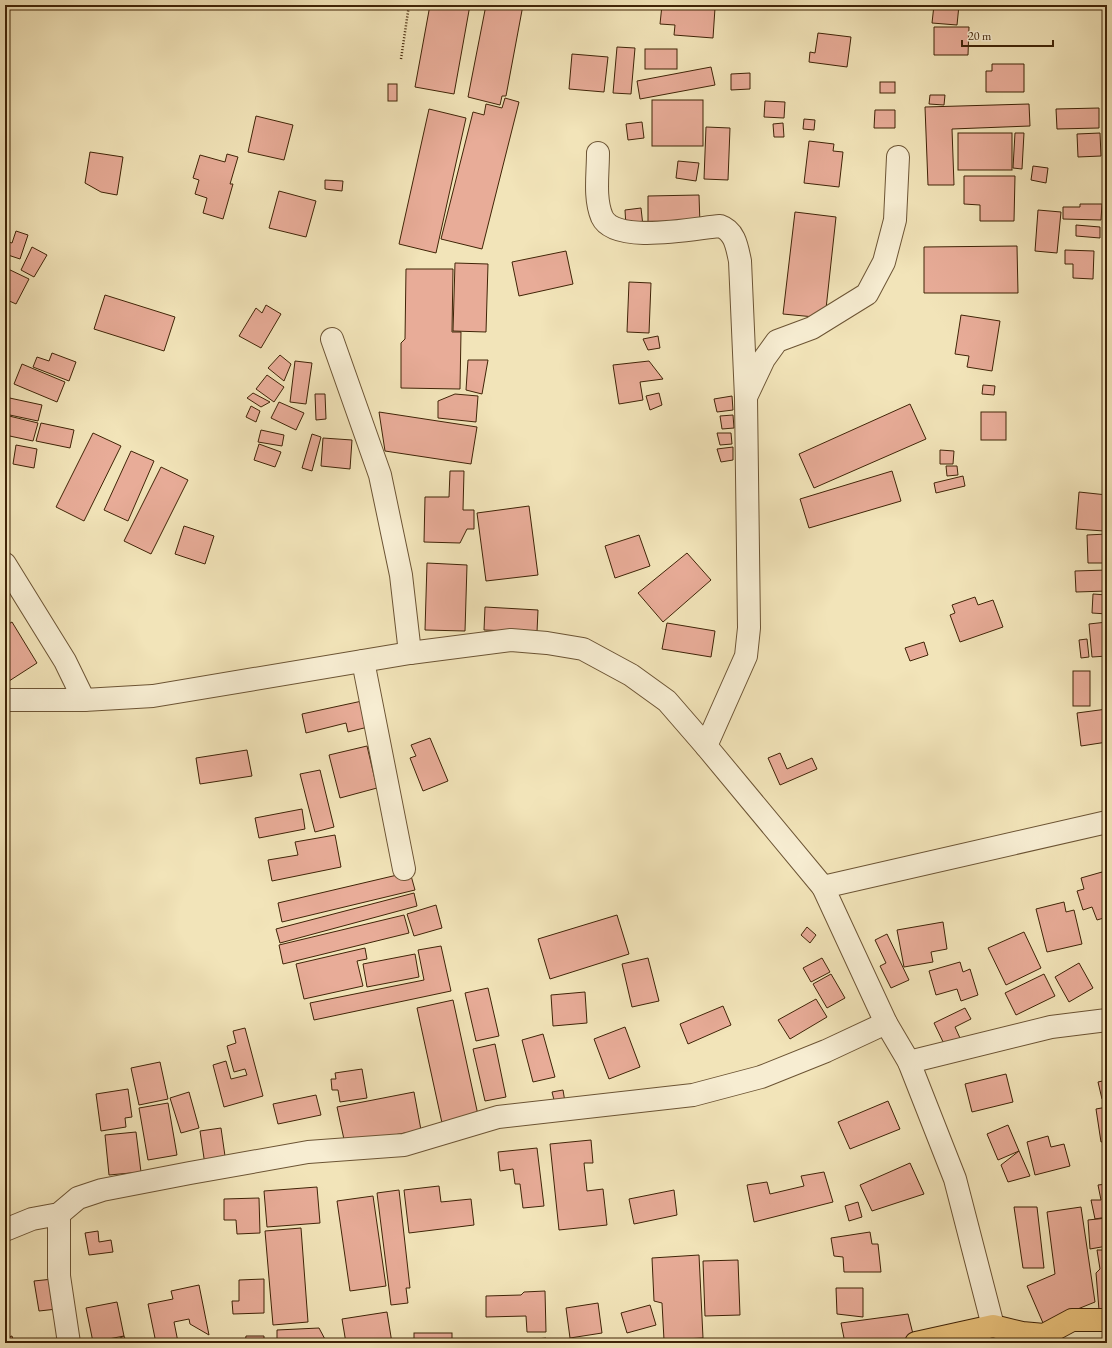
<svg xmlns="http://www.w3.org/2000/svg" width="1112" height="1348" font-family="'EB Garamond',serif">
<rect width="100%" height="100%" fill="#f2e4b9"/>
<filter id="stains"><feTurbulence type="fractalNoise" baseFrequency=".005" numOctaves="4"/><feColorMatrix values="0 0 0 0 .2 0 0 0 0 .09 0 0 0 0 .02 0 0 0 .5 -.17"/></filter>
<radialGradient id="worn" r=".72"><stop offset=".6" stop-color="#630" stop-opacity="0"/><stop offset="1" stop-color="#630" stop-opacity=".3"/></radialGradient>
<g fill="#e8ac98" stroke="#402407">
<polygon points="430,5 470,5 454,94 415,87"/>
<polygon points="486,5 523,5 506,96 502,96 500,105 468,97"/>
<polygon points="662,5 715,8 713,38 674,35 675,25 660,24"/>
<polygon points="934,5 959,5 957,25 932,23"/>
<polygon points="934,27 969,27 968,55 934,55"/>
<polygon points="818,33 851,37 847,67 809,62 810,52 815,53"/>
<polygon points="617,47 635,48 631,94 613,93"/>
<rect x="645" y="49" width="32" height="20"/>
<polygon points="572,54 608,57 604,92 569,89"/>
<polygon points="992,64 1024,64 1024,92 986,92 986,71 992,71"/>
<polygon points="711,67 715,85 640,99 637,81"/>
<polygon points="750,73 750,89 731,90 731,74"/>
<rect x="880" y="82" width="15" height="11"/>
<rect x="388" y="84" width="9" height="17"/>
<rect x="1103" y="89" width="4" height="44"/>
<polygon points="930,95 945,95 944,105 929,104"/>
<polygon points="505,98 519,102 482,249 441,239 473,112 484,115 486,104 502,108"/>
<rect x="652" y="100" width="51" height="46"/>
<polygon points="765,101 785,102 784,118 764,117"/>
<polygon points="1029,104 1030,126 952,129 954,185 928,185 925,107"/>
<polygon points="1099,108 1099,128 1057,129 1056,109"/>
<polygon points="429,109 466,118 436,253 399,244"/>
<polygon points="875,110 895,110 895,128 874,128"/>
<polygon points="256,116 293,125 284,160 248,152"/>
<polygon points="804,119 815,120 814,130 803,129"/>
<polygon points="642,122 644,138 628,140 626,124"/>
<polygon points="783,123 784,137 774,137 773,124"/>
<polygon points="706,127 730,128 728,180 704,179"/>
<rect x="958" y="133" width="54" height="37"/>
<polygon points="1015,133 1024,133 1022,169 1013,168"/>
<polygon points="1100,133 1101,156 1078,157 1077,134"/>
<polygon points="1104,138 1107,138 1107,171 1105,171"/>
<polygon points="809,141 834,144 833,151 843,152 839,187 804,183"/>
<polygon points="90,152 123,157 117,195 101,192 85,183"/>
<polygon points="227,154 238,157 230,184 233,184 223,219 203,213 207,198 195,194 199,180 193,178 200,155 225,162"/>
<polygon points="678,161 699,163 696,181 676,178"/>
<polygon points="1033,166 1048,168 1046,183 1031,180"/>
<polygon points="964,176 1015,176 1014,221 980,221 980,205 964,204"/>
<polygon points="325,180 343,181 342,191 325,189"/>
<polygon points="279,191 316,201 306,237 269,228"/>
<polygon points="699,195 700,225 648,226 648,196"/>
<polygon points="1080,204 1102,204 1101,220 1063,219 1063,207 1080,207"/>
<polygon points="641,208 643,226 626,227 625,210"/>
<polygon points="1038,210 1061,212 1057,253 1035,251"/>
<polygon points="795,212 836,217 825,318 783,314"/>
<polygon points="1076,225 1100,227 1100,238 1076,236"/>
<polygon points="16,231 28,235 20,259 5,254 5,241 12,243"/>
<polygon points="1017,246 1018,293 924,293 924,247"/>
<polygon points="32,247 47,255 34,277 21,270"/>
<polygon points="1065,250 1094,251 1093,279 1073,278 1073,264 1065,264"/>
<polygon points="566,251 573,284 519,296 512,262"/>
<polygon points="455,263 488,264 486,332 453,331"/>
<polygon points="6,268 29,279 16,304 5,299"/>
<polygon points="406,269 453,269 452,332 461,332 460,389 401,388 401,343 405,339"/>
<polygon points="629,282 651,283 649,333 627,332"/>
<polygon points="105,295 175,317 164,351 94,329"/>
<polygon points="266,305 281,314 261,348 239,336 256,308 262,313"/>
<polygon points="961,315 1000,321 992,371 967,367 969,356 955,354"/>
<polygon points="658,336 660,348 648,350 643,339"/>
<polygon points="52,353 76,362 69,381 33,367 37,357 49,361"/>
<polygon points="280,355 291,364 284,381 268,368"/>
<polygon points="468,360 488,360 482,394 466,390"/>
<polygon points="295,361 312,363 306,404 290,402"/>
<polygon points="649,361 663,379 640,382 643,400 619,404 613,365"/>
<polygon points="22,364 65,382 57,402 14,384"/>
<polygon points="267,375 284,387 274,402 256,389"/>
<polygon points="983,385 995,386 994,395 982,394"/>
<polygon points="253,393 270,402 261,407 247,398"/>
<polygon points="659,393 662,405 650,410 646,396"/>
<polygon points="315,394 325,394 326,419 316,420"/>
<polygon points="455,394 478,396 476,422 438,418 438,401"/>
<polygon points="732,396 733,410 717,412 714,399"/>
<polygon points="5,397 42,405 38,421 5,414"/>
<polygon points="279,402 304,413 296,430 271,418"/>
<polygon points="910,404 926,439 814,488 799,454"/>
<polygon points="251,406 260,411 256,422 246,417"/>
<polygon points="379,412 477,427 471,464 385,451"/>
<rect x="981" y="412" width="25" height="28"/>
<polygon points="5,415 38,423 33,441 5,435"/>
<polygon points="733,415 734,428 722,429 720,416"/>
<polygon points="41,423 74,430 70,448 36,441"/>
<polygon points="261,430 284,435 282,446 258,442"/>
<polygon points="93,433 121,446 84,521 56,507"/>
<polygon points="717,433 731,433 732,444 720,445"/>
<polygon points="312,434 321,437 312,471 302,468"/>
<polygon points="323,438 352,440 350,469 321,466"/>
<polygon points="259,444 281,452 275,467 254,460"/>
<polygon points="16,445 37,449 34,468 13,464"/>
<polygon points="733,447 733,460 721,462 717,449"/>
<polygon points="940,450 954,451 953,464 940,464"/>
<polygon points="131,451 154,461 128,521 104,510"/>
<polygon points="946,466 957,466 958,475 947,476"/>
<polygon points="161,467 188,480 151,554 124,541"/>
<polygon points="450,471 464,471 463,510 474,510 474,529 467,529 460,543 424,542 425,497 449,497"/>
<polygon points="892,471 901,501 809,528 800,499"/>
<polygon points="963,476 965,486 936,493 934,483"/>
<polygon points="1079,492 1107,495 1104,531 1076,529"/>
<polygon points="529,506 538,575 486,581 477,513"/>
<polygon points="184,526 214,536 205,564 175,554"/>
<polygon points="1107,534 1107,563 1088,563 1087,535"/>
<polygon points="639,535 650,566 615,578 605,546"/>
<polygon points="687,553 711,580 663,622 638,593"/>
<polygon points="427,563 467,565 465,631 425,630"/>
<polygon points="1107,570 1107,591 1076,592 1075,571"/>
<polygon points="1093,594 1107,595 1107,614 1092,613"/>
<polygon points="975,597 978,605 993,600 1003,627 960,642 950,615 955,613 952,605"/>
<polygon points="485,607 538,610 537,632 484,630"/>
<polygon points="12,622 37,663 6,683 5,626"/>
<polygon points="1107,622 1107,656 1092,657 1089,624"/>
<polygon points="667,623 715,631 711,657 662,649"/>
<polygon points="1087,639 1089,657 1081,658 1079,640"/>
<polygon points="924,642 928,655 910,661 905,648"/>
<rect x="1104" y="665" width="3" height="29"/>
<rect x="1073" y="671" width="17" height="35"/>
<polygon points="362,701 368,727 348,732 346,723 306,733 302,714"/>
<polygon points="1107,709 1107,742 1081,746 1077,713"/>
<polygon points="430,738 448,781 423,791 410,758 416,756 411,745"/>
<polygon points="367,746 377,788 340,798 329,755"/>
<polygon points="247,750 252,776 200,784 196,758"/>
<polygon points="780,753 787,769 812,758 817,769 780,785 768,758"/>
<polygon points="320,770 334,827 315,832 300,774"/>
<polygon points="302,809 305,829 259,838 255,818"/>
<polygon points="335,835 341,867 272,881 268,860 298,855 295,842"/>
<polygon points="410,872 415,890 282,922 278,903"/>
<polygon points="1102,872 1107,887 1107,917 1097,920 1092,907 1083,910 1077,891 1084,889 1081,878"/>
<polygon points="414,893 417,906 280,943 276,929"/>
<polygon points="1064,902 1066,912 1074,910 1082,944 1047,952 1036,909"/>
<polygon points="436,905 442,928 414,936 407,914"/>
<polygon points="404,915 409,933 283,964 279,945"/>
<polygon points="617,915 629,954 550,979 538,939"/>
<polygon points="943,922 947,949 931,952 933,962 904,967 897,930"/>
<polygon points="807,927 816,935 810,943 801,935"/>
<polygon points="1024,932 1041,968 1006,985 988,948"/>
<polygon points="887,934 909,980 891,988 880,966 886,963 875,940"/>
<polygon points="441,946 451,991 314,1020 310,1003 424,980 418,950"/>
<polygon points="365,948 367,959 357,961 363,986 304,999 296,964"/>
<polygon points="415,954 419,977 367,987 363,964"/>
<polygon points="648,958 659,1001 632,1007 622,964"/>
<polygon points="822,958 830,972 811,982 803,968"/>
<polygon points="960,962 963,972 970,969 978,995 961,1001 957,989 936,995 929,971"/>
<polygon points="1079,963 1093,988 1069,1002 1055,977"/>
<polygon points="831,974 845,998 827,1008 813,984"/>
<polygon points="1044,974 1055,996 1016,1015 1005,993"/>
<polygon points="488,988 499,1036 476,1041 465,993"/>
<polygon points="585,992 587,1023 553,1026 551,995"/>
<polygon points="816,999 827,1017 790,1039 778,1020"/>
<polygon points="453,1000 478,1115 442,1123 417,1008"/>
<polygon points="723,1006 731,1025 688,1044 680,1024"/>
<polygon points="965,1008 971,1019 955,1027 960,1038 945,1046 934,1023"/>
<polygon points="625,1027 640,1067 609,1079 594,1039"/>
<polygon points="245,1028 263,1096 224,1107 213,1065 226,1061 231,1079 247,1075 245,1069 234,1072 227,1046 236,1043 233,1031"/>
<polygon points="543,1034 555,1077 533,1082 522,1040"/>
<polygon points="495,1044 506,1097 485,1101 473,1049"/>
<polygon points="160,1062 168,1099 139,1105 131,1068"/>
<polygon points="362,1069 367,1098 340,1102 338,1090 332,1090 331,1079 336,1079 335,1073"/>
<polygon points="1006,1074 1013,1102 972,1112 965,1084"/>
<polygon points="1107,1080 1107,1098 1102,1099 1098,1082"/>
<polygon points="128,1089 132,1117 125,1118 126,1127 101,1131 96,1094"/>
<polygon points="563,1090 565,1102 555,1104 552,1092"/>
<polygon points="189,1092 199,1128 181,1133 170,1098"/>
<polygon points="414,1092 421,1130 345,1144 337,1107"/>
<polygon points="316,1095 321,1115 278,1124 273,1104"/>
<polygon points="888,1101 900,1129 850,1149 838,1122"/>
<polygon points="168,1103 177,1155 148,1160 139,1108"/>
<polygon points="1107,1107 1107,1141 1101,1142 1096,1109"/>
<polygon points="1008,1125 1019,1151 998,1160 987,1134"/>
<polygon points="221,1128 226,1163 205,1165 200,1131"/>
<polygon points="136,1132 141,1172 109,1175 105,1135"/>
<polygon points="1048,1136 1051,1147 1064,1144 1070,1166 1035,1175 1027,1142"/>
<polygon points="591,1140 593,1163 584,1163 587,1191 603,1189 607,1225 559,1230 550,1144"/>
<polygon points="537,1148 544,1206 523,1208 520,1184 515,1184 513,1169 500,1171 498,1152"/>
<polygon points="1019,1151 1030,1176 1008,1182 1001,1165"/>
<polygon points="910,1163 924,1194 872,1211 860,1185"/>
<polygon points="824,1172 833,1202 754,1222 747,1185 767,1182 770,1194 804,1186 801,1176"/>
<polygon points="1107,1184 1107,1217 1095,1219 1091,1200 1101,1200 1098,1185"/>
<polygon points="439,1186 441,1202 471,1199 474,1225 409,1233 404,1190"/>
<polygon points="317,1187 320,1223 267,1227 264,1191"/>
<polygon points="399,1190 410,1288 406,1288 408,1303 391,1305 377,1193"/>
<polygon points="674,1190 677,1215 634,1224 629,1199"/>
<polygon points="373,1196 386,1286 350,1291 337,1201"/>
<polygon points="259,1198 260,1233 237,1234 236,1220 224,1220 224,1199"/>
<polygon points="858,1202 862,1217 849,1221 845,1206"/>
<polygon points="1014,1207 1037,1207 1044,1268 1023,1268"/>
<polygon points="1081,1207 1095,1302 1043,1323 1027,1286 1055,1274 1047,1212"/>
<polygon points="1107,1218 1107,1246 1090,1249 1088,1220"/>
<polygon points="301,1228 308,1322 273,1325 265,1231"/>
<polygon points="98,1231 99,1242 111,1240 113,1252 89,1255 85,1233"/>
<polygon points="870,1232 872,1244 878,1244 881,1272 844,1272 843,1257 834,1256 831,1238"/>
<polygon points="1097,1250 1107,1250 1107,1310 1099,1310 1096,1273 1100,1269"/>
<polygon points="699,1255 703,1338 664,1340 662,1303 654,1301 652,1258"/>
<polygon points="738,1260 740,1315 705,1316 703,1261"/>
<polygon points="53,1279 57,1309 39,1311 34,1281"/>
<polygon points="264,1279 264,1313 233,1314 232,1301 239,1301 239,1280"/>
<polygon points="199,1285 209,1335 190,1324 189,1319 174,1322 178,1342 156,1343 148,1304 173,1299 171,1291"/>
<polygon points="836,1288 863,1288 863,1317 837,1314"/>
<polygon points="545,1291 546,1332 527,1332 526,1316 486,1317 486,1296 521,1295 524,1292"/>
<polygon points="117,1302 124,1336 93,1342 86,1308"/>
<polygon points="598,1303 602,1333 570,1338 566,1308"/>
<polygon points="650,1305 656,1325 627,1333 621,1313"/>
<polygon points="387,1312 392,1343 346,1343 342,1319"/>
<polygon points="908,1314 914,1338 896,1343 845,1343 841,1323"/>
<polygon points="319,1328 327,1343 277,1343 277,1330"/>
<rect x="414" y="1333" width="38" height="10"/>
<polygon points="12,1336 14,1343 5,1343 5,1338"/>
<polygon points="124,1336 127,1343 110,1343"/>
<polygon points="246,1336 264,1336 264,1343 245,1343"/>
<polygon points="546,1338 547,1343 499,1343"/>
</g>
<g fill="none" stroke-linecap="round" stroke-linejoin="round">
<g stroke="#6c5434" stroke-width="24">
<g id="minor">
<path d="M598 153C598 174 594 198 602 217 615 245 695 228 720 226 735 231 737 247 740 261L746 398 749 628 746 656 706 746"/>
<polyline points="332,339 380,475 401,575 410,653"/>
<polyline points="747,395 764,359 777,341 812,328 867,294 884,262 895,220 898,157"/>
<polyline points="5,564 65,661 84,700"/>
<polyline points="363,661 404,869"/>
<polyline points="5,700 84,700 153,696 410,653 511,640 547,643 583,649 631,675 667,701 706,746 823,887 886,1023 909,1062 955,1179 993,1326"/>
<polyline points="823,887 1107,822"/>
<polyline points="909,1062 1051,1027 1107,1020"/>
<polyline points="59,1214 59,1276 69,1343"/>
<polyline points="5,1230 32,1219 59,1214 78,1198 102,1190 190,1173 308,1152 404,1145 498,1117 693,1095 761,1077 826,1051 886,1023"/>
</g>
</g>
<g stroke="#402407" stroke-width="24">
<polyline id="major" points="916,1343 993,1326 1022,1333 1044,1335 1072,1320 1107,1320"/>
</g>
<polyline stroke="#402407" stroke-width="2.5" stroke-dasharray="1 2" stroke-linecap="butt" points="401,59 409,5"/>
<use href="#minor" stroke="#f7edd2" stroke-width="22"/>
<use href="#major" stroke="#e9c27c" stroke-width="22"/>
</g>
<rect width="1112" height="1348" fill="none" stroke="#f2e4b9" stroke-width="20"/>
<rect x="6" y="6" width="1100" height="1336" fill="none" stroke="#402407" stroke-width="2"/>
<rect x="10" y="10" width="1092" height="1328" fill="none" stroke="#402407"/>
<path d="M962 40v6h91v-6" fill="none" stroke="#402407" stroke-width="2"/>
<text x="968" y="40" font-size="12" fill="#402407" stroke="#f7edd2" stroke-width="3" paint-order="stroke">20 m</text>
<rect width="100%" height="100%" filter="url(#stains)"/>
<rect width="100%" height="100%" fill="url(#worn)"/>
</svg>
